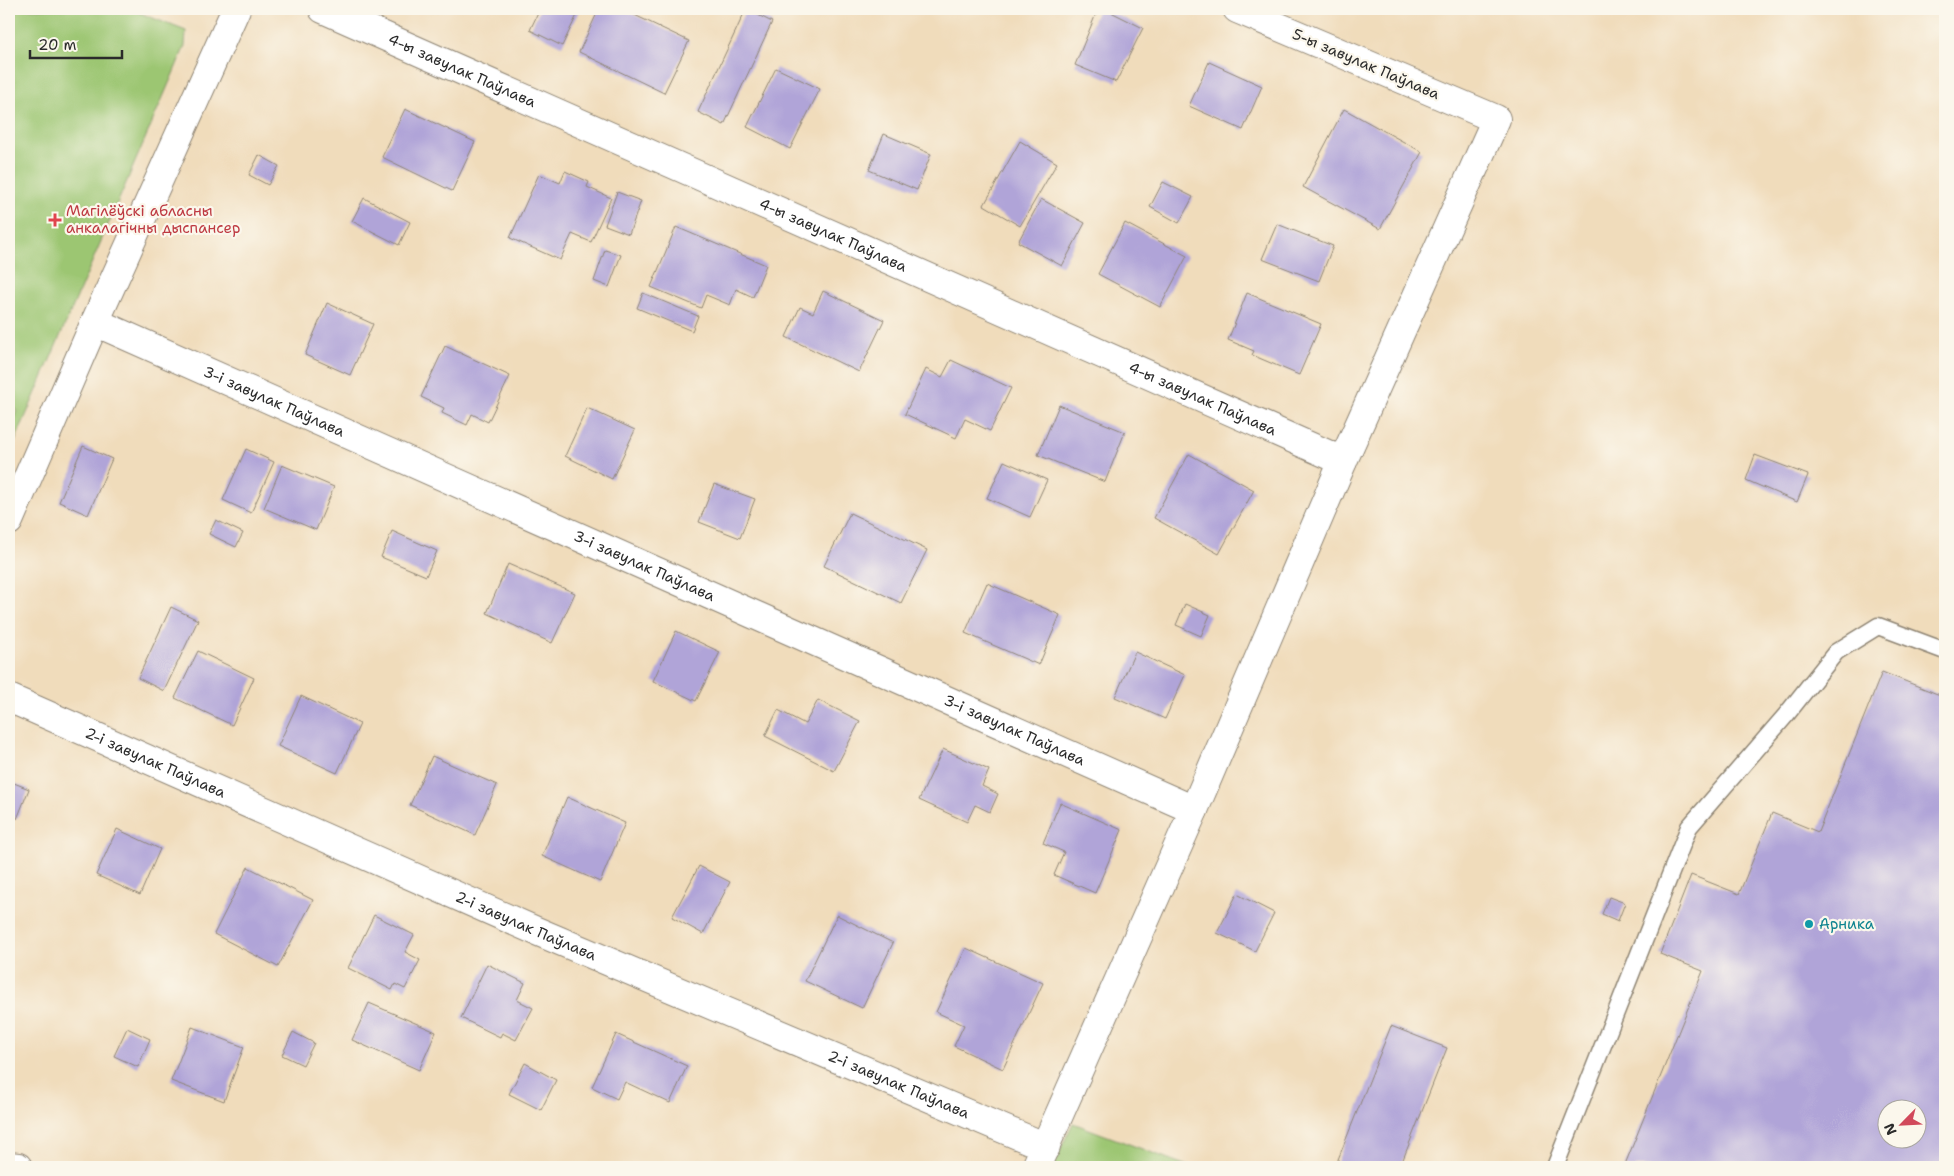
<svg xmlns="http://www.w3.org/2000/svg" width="1954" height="1176" font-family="'Shantell Sans',sans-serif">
<rect width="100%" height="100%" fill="#fbf7ec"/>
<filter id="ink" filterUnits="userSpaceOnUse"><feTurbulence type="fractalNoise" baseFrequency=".02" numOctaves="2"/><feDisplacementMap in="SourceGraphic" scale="10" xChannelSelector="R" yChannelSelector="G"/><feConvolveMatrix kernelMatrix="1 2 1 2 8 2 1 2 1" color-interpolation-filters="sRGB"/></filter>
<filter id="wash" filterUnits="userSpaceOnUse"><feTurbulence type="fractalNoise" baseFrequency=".0096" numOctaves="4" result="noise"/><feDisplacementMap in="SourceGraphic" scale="20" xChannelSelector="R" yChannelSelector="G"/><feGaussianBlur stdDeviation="1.12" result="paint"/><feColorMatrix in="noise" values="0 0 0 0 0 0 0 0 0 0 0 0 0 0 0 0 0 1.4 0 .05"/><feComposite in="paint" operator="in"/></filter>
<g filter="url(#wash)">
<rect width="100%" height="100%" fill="#f0dcbb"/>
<g fill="#9cc672" stroke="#64784e">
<polygon points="9,9 130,9 186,31 185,46 9,455 9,429 17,410 9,409"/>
<polygon points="1073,1123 1190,1167 1052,1167"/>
</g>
<g id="blocks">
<g fill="#b0a4d8" fill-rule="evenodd">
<polygon points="540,9 580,9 562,46 530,30"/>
<polygon points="599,9 622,9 689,41 664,93 579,52"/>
<polygon points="746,9 772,22 724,125 698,112"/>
<polygon points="1098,9 1105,9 1143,28 1116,82 1075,65"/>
<polygon points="1209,62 1262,86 1243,130 1189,106"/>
<polygon points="776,68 820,89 790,149 747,127"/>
<polygon points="405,109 475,142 452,191 382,157"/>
<polygon points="1344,109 1422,152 1380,229 1303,187"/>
<polygon points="884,134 931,154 917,190 869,170"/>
<polygon points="1020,141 1057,163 1020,226 984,205"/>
<polygon points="259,155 279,166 268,185 249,175"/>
<polygon points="565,171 589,182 587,187 611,198 591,242 572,234 560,260 510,238 539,174 560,183"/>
<polygon points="1163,182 1193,197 1179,223 1150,207"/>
<polygon points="617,192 641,201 629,234 605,225"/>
<polygon points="364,198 410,222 399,245 352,221"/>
<polygon points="1041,199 1085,223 1062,266 1018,242"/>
<polygon points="1125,223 1187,256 1160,307 1098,274"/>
<polygon points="1277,224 1333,246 1319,281 1262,259"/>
<polygon points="676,227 766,265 753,297 736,289 730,305 706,295 701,308 651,287"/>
<polygon points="605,250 621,255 609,287 594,281"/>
<polygon points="823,291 884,320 859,372 786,337 800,307 813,313"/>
<polygon points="643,293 698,316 692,331 637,308"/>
<polygon points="1247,293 1321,324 1299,375 1252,355 1254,351 1228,340"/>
<polygon points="327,303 373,324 350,375 305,355"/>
<polygon points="445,346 510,376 488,422 472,414 467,425 442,413 444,408 421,397"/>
<polygon points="951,360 1011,388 990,431 965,419 956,438 905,414 926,369 942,377"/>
<polygon points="1059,405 1125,432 1105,482 1038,455"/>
<polygon points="587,408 635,430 612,479 565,456"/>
<polygon points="83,446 112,459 88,515 59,502"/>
<polygon points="246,449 274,462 251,513 223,500"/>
<polygon points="1189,454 1254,490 1219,554 1154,518"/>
<polygon points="1755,455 1808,475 1797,502 1746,480"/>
<polygon points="1004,461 1047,480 1030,517 987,498"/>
<polygon points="282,465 334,487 316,530 264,508"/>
<polygon points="714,484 755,499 740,538 699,522"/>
<polygon points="850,513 927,550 901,603 824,566"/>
<polygon points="216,520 243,533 236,547 209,534"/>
<polygon points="392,531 437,551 426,576 381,557"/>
<polygon points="508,564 575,593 552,643 487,613"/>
<polygon points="987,583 1060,615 1039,665 965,633"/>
<polygon points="1185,604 1210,615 1201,636 1176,625"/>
<polygon points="171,607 198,620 164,691 138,678"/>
<polygon points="676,631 720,652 696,701 653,681"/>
<polygon points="198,651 254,678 232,725 175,698"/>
<polygon points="1135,652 1185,675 1165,719 1115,697"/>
<path d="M1882 672 1945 697V1167H1624L1703 971 1660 954 1691 875 1739 894 1772 813 1818 832ZM1886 1108H1916V1138H1886Z"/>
<polygon points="301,696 360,724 337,773 278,746"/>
<polygon points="818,700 860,721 834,771 765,736 778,710 805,724"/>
<polygon points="943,749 989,770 982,786 998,794 990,812 975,805 967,822 919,800"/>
<polygon points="432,756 497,785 475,835 410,805"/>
<polygon points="9,781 29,789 17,819 9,815"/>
<polygon points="567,797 625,823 600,882 542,856"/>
<polygon points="1060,803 1122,830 1095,893 1054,875 1064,852 1043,843"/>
<polygon points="117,829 160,849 140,895 96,875"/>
<polygon points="699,866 730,882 703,934 672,917"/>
<polygon points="248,867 313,900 278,967 214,934"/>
<polygon points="1237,894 1274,913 1255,951 1217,933"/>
<polygon points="1609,897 1625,903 1618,921 1602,914"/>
<polygon points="374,915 414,935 405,952 420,960 405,989 395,984 392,990 348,968"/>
<polygon points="837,915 893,943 862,1008 805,981"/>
<polygon points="966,948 1043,983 1003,1069 954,1046 964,1025 936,1012"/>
<polygon points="487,964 525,983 517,1000 533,1008 516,1040 502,1033 500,1037 461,1018"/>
<polygon points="369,1003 436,1032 419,1070 352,1040"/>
<polygon points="1391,1026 1447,1048 1400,1167 1335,1167"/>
<polygon points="192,1027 244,1047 224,1101 171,1081"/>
<polygon points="127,1028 150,1039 138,1067 114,1056"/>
<polygon points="293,1032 314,1043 303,1065 282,1055"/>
<polygon points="616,1034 687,1066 670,1103 625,1082 617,1099 592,1087"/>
<polygon points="525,1063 556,1080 541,1110 509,1094"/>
</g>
</g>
</g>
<g filter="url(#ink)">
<use href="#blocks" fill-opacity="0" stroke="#8e8473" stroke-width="1"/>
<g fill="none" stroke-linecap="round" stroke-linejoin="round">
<g stroke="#8e8473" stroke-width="19">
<polyline id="service" points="1555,1167 1689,827 1786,715 1836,652 1878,626 1945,651"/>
</g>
<g stroke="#8e8473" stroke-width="30">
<g id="minor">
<path id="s1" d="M323 9 1343 461"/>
<path id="s2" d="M95 322 1194 810"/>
<polyline points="9,521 95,322 236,9"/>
<path id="s3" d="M9 698 534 930 1046 1147"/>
<polyline points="9,1166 18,1167"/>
<polyline points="1036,1167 1194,810 1343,461 1496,119 1237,9"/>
</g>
</g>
<use href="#service" stroke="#fff" stroke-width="16"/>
<use href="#minor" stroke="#fff" stroke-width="28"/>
</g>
</g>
<path fill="#e0444e" stroke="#fbf7ec" stroke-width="2" d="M52.5 212.5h5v5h5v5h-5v5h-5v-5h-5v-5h5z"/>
<circle fill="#0f9aa8" stroke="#fbf7ec" stroke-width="2" cx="1809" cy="924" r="5"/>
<g text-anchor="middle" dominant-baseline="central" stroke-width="4.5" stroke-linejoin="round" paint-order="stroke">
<g font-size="15" fill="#2b2b2b" stroke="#fbf7ec">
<text transform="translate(1366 64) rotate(23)">5-ы завулак Паўлава</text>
<text stroke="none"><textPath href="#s1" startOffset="152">4-ы завулак Паўлава</textPath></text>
<text stroke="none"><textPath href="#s1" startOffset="558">4-ы завулак Паўлава</textPath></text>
<text stroke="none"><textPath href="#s1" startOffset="962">4-ы завулак Паўлава</textPath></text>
<text stroke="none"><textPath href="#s2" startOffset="196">3-і завулак Паўлава</textPath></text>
<text stroke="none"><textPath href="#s2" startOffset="601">3-і завулак Паўлава</textPath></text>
<text stroke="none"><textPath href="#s2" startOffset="1006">3-і завулак Паўлава</textPath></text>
<text stroke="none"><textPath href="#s3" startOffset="160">2-і завулак Паўлава</textPath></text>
<text stroke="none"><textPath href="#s3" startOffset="565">2-і завулак Паўлава</textPath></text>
<text stroke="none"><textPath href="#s3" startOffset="970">2-і завулак Паўлава</textPath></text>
</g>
<g font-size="15" fill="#be3a42" stroke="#fbf7ec" text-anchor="start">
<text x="66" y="211">Магілёўскі абласны<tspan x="66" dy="17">анкалагічны дыспансер</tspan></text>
</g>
<g font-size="15" fill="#0d838f" stroke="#fbf7ec" text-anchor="start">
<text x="1819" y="924">Арника</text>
</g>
</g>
<rect width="1954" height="1176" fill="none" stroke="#fbf7ec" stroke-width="30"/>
<g transform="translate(1902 1124) rotate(246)"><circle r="24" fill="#fbf7ec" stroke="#a8a59f"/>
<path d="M0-4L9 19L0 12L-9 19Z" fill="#d1495b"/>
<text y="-8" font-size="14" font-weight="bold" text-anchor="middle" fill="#2b2b2b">N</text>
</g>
<path d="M30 50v8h92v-8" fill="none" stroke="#2b2b2b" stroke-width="2.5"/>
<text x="38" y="50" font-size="15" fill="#2b2b2b" stroke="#fbf7ec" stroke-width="4" paint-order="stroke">20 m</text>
</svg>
